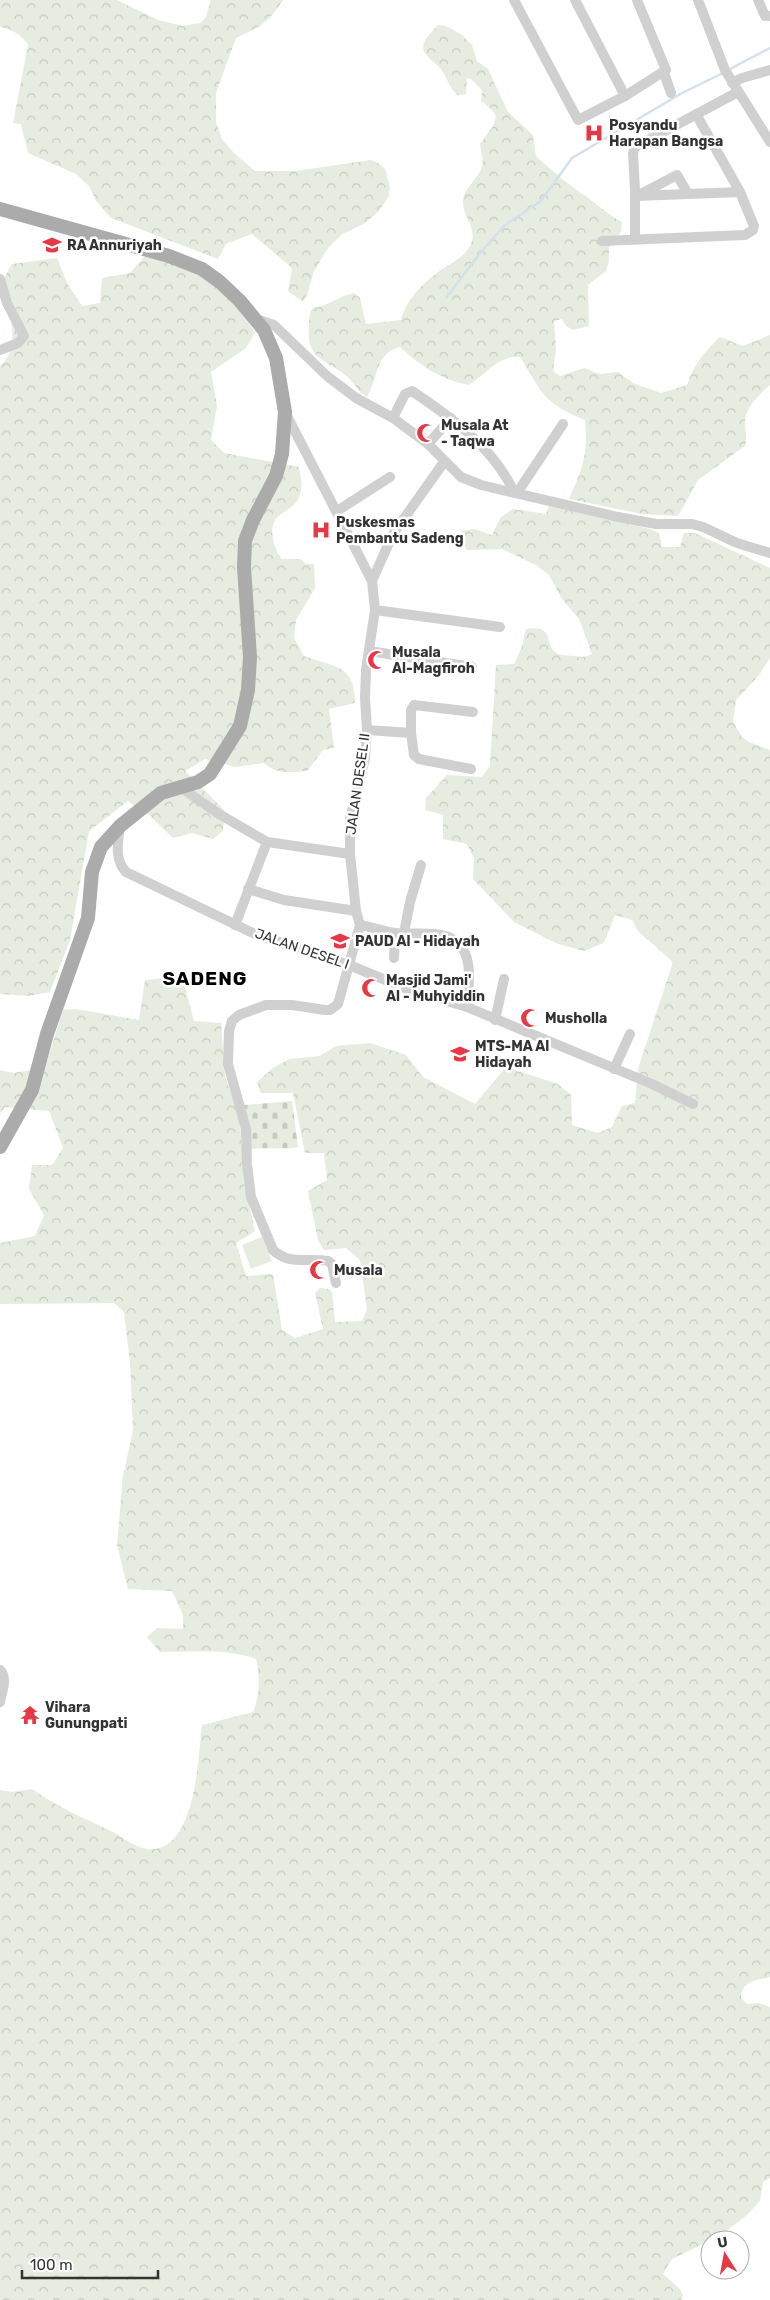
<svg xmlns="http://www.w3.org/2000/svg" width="770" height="2300" font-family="Rubik,sans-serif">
<defs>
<pattern id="forest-crowns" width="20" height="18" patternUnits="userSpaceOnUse" patternTransform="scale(1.25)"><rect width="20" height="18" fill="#e6ecdf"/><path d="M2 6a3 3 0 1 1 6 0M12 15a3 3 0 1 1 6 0" fill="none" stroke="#c6cbc0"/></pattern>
<pattern id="cemetery-stones" width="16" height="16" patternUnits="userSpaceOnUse" patternTransform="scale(1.25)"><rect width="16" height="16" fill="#e6ecdf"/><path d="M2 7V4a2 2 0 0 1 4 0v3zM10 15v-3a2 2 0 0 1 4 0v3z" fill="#c6cbc0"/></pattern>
</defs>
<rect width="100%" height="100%" fill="#fff"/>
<g fill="url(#forest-crowns)">
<path d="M0 0H117L158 20 183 26 200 23 206 17 211 0H283C268 23 261 27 236 38L216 93V122L222 139 234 153 255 171H295L371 160 378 163 385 169 390 188 388 198 378 212 365 223 341 235 328 248 314 271 307 295 303 302 288 291 292 268 252 234 226 244 218 259 111 218 96 201 89 186 76 174 28 153 21 124 13 123 28 45C22 35 12 29 0 27Z"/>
<path d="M438 25 446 26 462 35 472 45 477 61 488 69 508 112 533 135 536 156C551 170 566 183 584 195 597 204 607 214 622 222L621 232 609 248V260L606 271 588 285 589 326 573 330 566 326 562 319 554 321 556 349 553 371 560 376 584 368 600 374 618 372 633 383 661 393 687 385C694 364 704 352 720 337L743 346 770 335V385C759 395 746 406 745 422 745 431 748 437 745 446L698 480 678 516 642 514 569 499C582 470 589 453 585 420 543 403 543 394 520 357 499 354 485 376 468 385 440 379 420 366 400 347 375 353 378 378 367 397 358 392 355 384 348 377 329 361 305 360 309 326 309 320 309 313 313 308 328 306 339 296 354 293L360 298 366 324 401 320C406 300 422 284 438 272 450 263 468 257 472 241 476 226 462 216 463 201 464 188 478 179 482 167 484 161 481 151 480 144L493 126 496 116 491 109 481 101 482 90 471 79 467 78 466 94 458 95C448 88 448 78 441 69 436 63 423 55 423 48 423 39 433 31 438 25Z"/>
<path d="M144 257C168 256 202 275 221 290 234 300 245 319 255 332L246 348 211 372 217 406 211 440 224 453 299 467C301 478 304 490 297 501 292 509 281 512 276 519 268 529 274 551 282 559H300L306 564H314L315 588 296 620 294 638 304 656C334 668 355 663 355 703L329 709 334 748 323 750 307 771C290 772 277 775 264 763L235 767 205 759 185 771 225 811 223 831 213 839 192 833 173 838 148 814 128 801 89 831 70 940 50 992 28 996 0 994V366C26 344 3 305 5 278 6 273 10 268 12 264L57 258 67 283 82 306 100 303 102 278 130 273Z"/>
<path d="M549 506 650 529 659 533 662 547H680L684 533H695L770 568V658L759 675 736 700 733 722 742 737 749 742 770 750V1977C758 1980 741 1981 741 1998L747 2004 759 2003 770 2007V2178L763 2182 760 2201 748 2214 720 2236 672 2259 663 2274 679 2288 683 2295 681 2300H0V1790L12 1792 32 1789C59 1808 84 1818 113 1832 124 1838 134 1847 147 1849 196 1855 198 1757 202 1725L253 1712C260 1696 260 1676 256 1659 225 1648 193 1652 160 1652L147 1637 157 1628 183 1629V1615L172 1591 128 1589 117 1545 123 1476 133 1430 130 1363 124 1312 114 1303 0 1304V1243L35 1236 44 1215 29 1189 32 1165H52L63 1148 49 1111 5 1107 0 1114V1070L13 1073 45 1068 63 1010 76 1009 139 1020 145 980 182 976 194 1021 221 1023 225 1076 240 1120 244 1183 255 1231 236 1243 246 1276 273 1274 282 1330 295 1338 323 1329 315 1293 320 1288 329 1289 332 1292 335 1322 362 1321 367 1309 360 1260 346 1248 324 1250 318 1240 308 1191 327 1180 324 1153H305L293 1093H261L257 1082 273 1068 289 1059 320 1056 336 1046 370 1043 406 1055 423 1077 475 1104 506 1067 558 1084 571 1095 572 1125 598 1133 612 1127 622 1106 635 1103 638 1069 673 962 638 931 632 920 615 915 604 943 584 951 558 944 514 922 473 879 474 858 467 844 443 839V815L425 810 426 798 447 775 482 777 490 766 496 665 514 664 521 649 526 629C557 624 542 645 558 654 562 656 568 655 573 656 581 657 584 658 592 654L579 619 562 599 549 575 536 565 502 549 467 550 459 539 461 531 475 529 492 535 501 517 513 509 546 514Z"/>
</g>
<path fill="url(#cemetery-stones)" d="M292 1101 298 1147C281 1150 266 1147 249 1149L244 1105Z"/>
<polygon fill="#e6ecdf" points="262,1237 272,1261 251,1269 242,1245"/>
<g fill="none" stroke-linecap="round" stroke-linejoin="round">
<g stroke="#cfe2ee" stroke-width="2.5">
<polyline points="728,70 770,48"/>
<polyline points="446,298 481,252 505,225 541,201 572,158 682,93 723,73"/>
</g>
<g stroke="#d0d0d0" stroke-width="10">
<polyline points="514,0 578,120 625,96 666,70 637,0"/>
<polyline points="575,0 625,96"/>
<polyline points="698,0 725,70 770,142"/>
<polyline points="758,0 765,16 770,16"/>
<polyline points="664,73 671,93"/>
<polyline points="732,83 742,78 770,70"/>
<polyline points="639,195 677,175 688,194"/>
<polyline points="636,196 740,192"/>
<polyline points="635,239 635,190 633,153 635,147 738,92"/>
<polyline points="602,241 745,235 753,230 754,226 740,192 696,114"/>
<polyline points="0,279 7,303 24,336 18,343 0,350"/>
<polyline points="256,319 274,325 327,376 356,398 393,418 428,444 461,477 481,485 618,517 656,524 692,524 703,527 737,543 770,553"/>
<path d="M285 412 372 581 375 610 366 670 365 698 367 730 365 758 350 819V854L356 911 360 925 338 1004 330 1010H325L292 1005H266L239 1015 232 1021 229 1031 228 1064 246 1129 247 1164 251 1197 273 1250C290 1266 308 1257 328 1261L332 1264 336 1283"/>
<path d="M393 418 405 394 412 391C452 418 493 447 514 492"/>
<polyline points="428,444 451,418"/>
<polyline points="517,493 563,424"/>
<polyline points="337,511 390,477"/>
<polyline points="372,581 393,534 444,462"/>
<polyline points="375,610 500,627"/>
<polyline points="369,651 472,667"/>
<polyline points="367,730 411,733 414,755 419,759 471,769"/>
<polyline points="411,733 411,710 414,705 473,712"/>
<polyline points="180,787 219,814 267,842 350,854"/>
<path d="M120 826C118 843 114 859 126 872L255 934 349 965 410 990 467 1007 652 1084 693 1104"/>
<polyline points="248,889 284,900 356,911"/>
<polyline points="235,925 267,842"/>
<path d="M360 925C372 927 383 931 395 933 417 936 454 926 465 953 472 969 468 990 467 1007"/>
<polyline points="404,933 410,902 421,865"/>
<polyline points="394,958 395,933"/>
<polyline points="495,1020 504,979"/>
<polyline points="614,1069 630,1034"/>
<path d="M0 1670C8 1677 2 1692 0 1702"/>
</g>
<polyline stroke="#ababab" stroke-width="14" points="0,209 169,256 202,269 220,282 240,301 264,330 276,358 285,412 282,454 276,476 253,520 245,541 244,567 250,657 248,690 240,726 210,774 198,782 161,793 120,826 101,847 92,872 88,918 47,1034 32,1090 0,1147"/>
</g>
<defs>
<g id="hospital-bare" transform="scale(1.5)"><path d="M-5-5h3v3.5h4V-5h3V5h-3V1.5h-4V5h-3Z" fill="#e63946" stroke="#fff" stroke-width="2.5" paint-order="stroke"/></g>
<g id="school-bare" transform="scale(1.5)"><path d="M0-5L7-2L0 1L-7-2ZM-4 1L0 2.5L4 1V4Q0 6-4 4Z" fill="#e63946" stroke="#fff" stroke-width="2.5" paint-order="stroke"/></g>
<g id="mosque-bare" transform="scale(1.5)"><path d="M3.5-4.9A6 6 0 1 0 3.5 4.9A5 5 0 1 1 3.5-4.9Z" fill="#e63946" stroke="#fff" stroke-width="2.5" paint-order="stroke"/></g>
<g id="temple-bare" transform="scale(1.5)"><path d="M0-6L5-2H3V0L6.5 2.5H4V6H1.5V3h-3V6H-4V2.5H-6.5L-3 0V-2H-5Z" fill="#e63946" stroke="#fff" stroke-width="2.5" paint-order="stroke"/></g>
</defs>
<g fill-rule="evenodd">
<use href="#hospital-bare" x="594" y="133"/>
<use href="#school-bare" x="52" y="245"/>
<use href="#mosque-bare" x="426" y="433"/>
<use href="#hospital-bare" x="321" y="530"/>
<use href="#mosque-bare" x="377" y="660"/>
<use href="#school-bare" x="340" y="941"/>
<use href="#mosque-bare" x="371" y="988"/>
<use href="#mosque-bare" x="530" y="1018"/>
<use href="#school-bare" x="460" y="1054"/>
<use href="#mosque-bare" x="319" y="1270"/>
<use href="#temple-bare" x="30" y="1715"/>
</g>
<g text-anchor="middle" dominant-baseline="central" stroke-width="5" stroke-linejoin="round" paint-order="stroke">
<g font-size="14" font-weight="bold" fill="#333" stroke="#fff" text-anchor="start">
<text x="609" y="125">Posyandu<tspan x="609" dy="16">Harapan Bangsa</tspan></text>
<text x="67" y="245">RA Annuriyah</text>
<text x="441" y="425">Musala At<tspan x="441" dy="16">- Taqwa</tspan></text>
<text x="336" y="522">Puskesmas<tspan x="336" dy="16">Pembantu Sadeng</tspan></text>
<text x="392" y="652">Musala<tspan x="392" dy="16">Al-Magfiroh</tspan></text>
<text x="355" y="941">PAUD Al - Hidayah</text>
<text x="386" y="980">Masjid Jami'<tspan x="386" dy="16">Al - Muhyiddin</tspan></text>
<text x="545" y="1018">Musholla</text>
<text x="475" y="1046">MTS-MA Al<tspan x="475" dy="16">Hidayah</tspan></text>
<text x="334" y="1270">Musala</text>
<text x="45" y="1707">Vihara<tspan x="45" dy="16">Gunungpati</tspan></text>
</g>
<g font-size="14" fill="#333" stroke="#fff">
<text transform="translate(358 784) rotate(-82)">JALAN DESEL II</text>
<text transform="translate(302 949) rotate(19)">JALAN DESEL I</text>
</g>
<g font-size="19" font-weight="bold" letter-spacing="1" fill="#000" stroke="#fff">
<text x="205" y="978">SADENG</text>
</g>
</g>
<g transform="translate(725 2255) rotate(349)"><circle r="24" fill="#ffffff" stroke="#adadad"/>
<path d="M0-4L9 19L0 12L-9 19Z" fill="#e63946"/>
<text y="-8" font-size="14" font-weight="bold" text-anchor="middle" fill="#333333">U</text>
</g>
<path d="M22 2270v8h136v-8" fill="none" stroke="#333333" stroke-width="2.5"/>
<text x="30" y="2270" font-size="15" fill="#333333" stroke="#ffffff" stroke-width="4" paint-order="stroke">100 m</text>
</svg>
